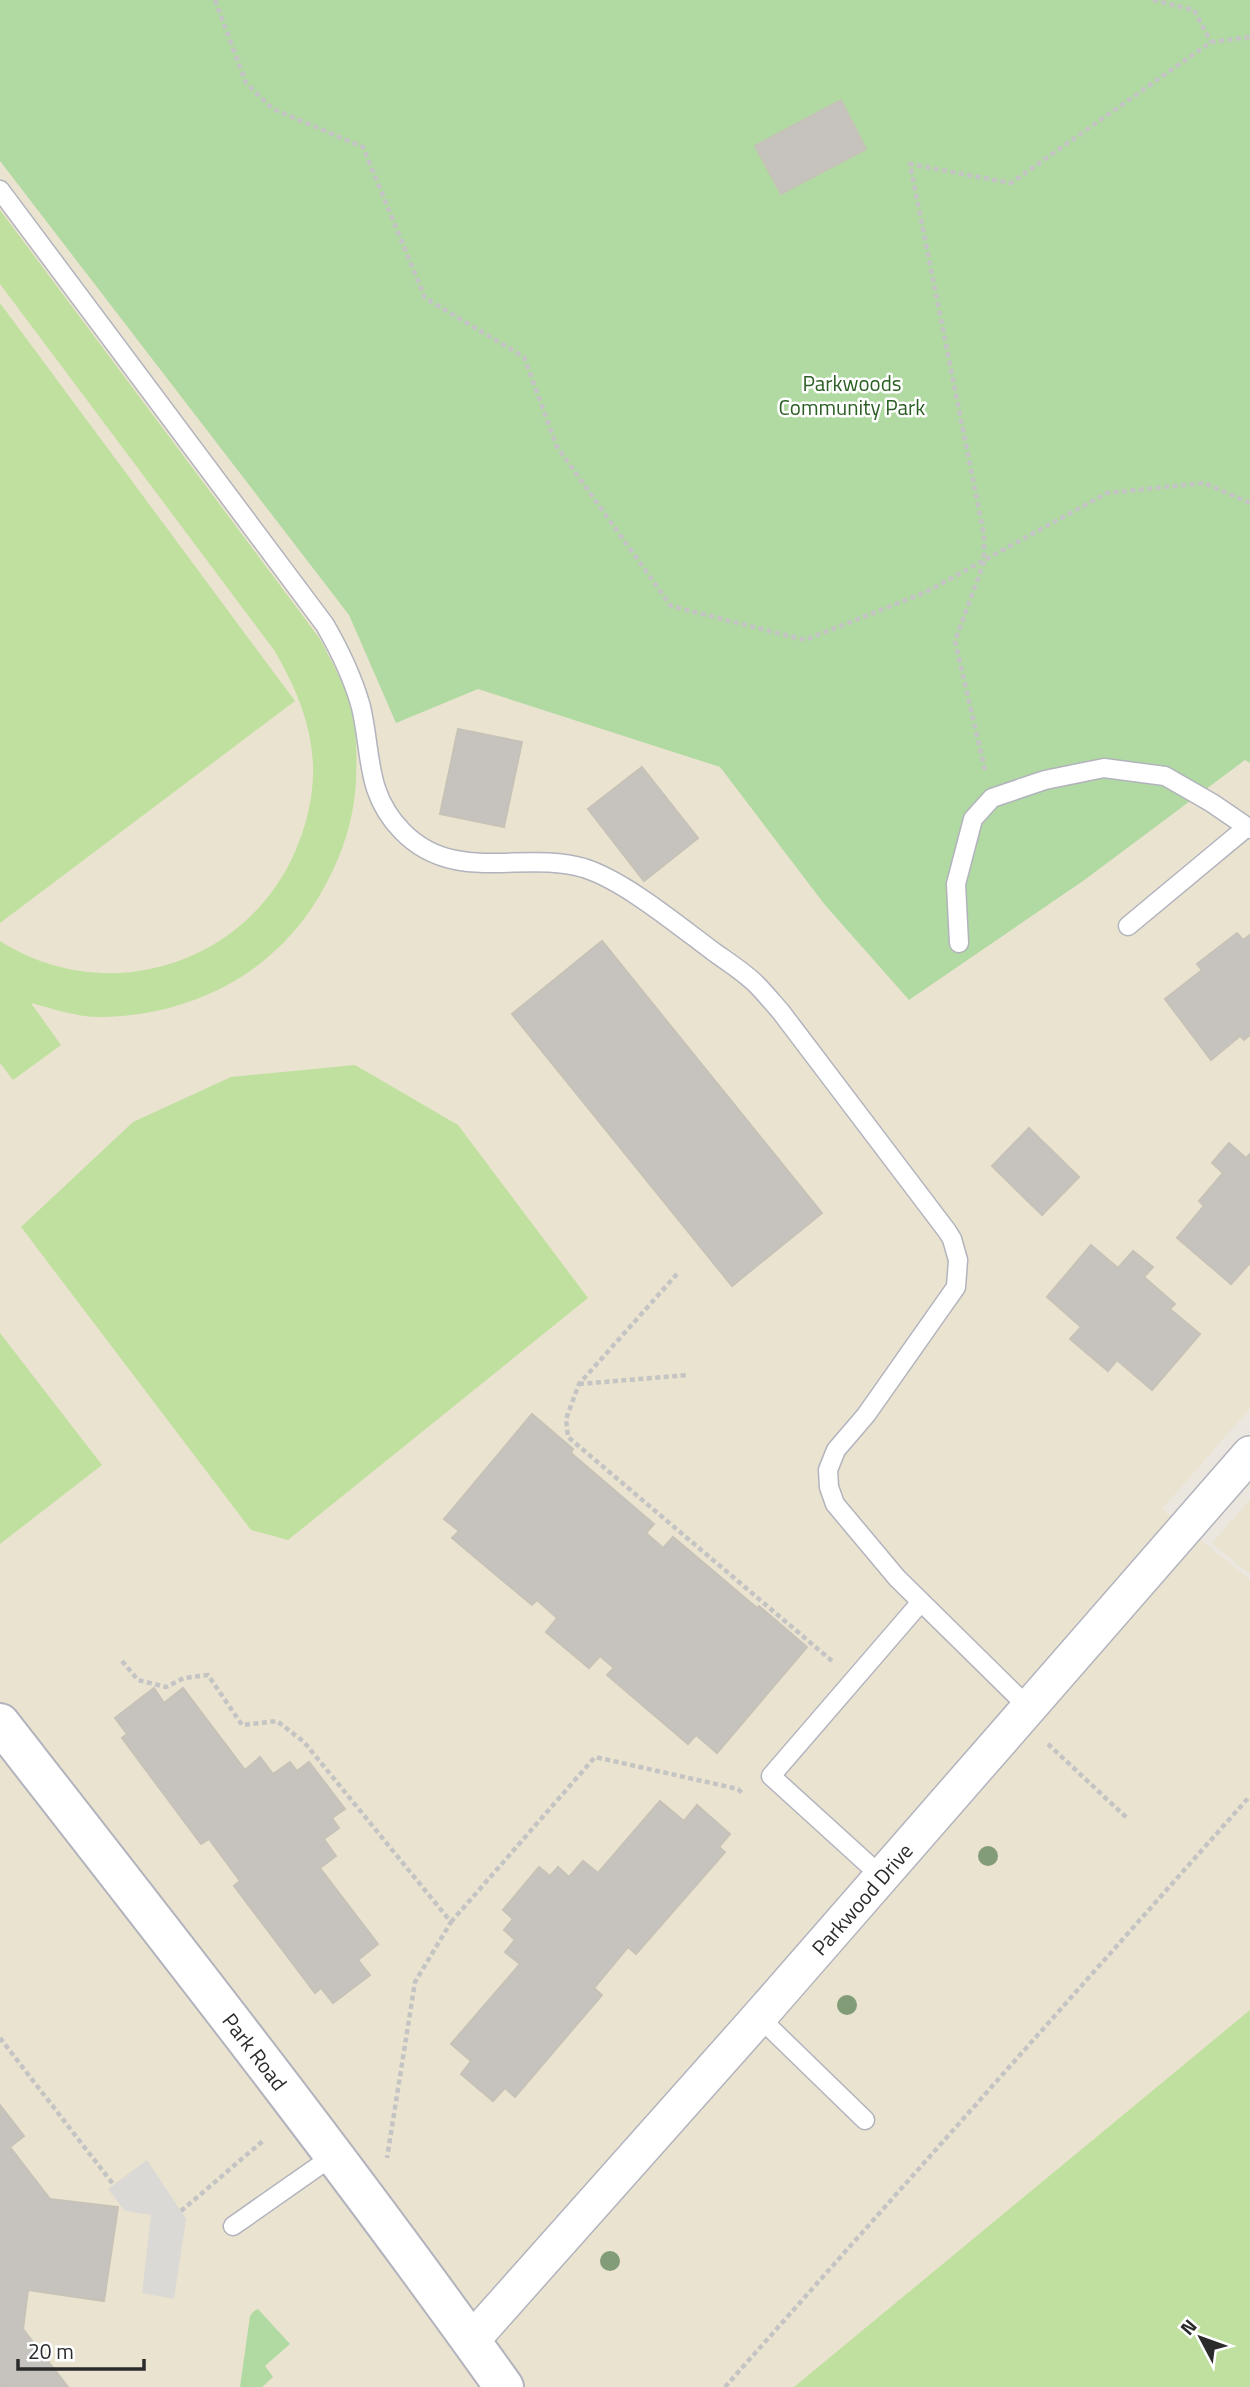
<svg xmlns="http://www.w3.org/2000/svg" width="1250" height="2387" font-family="'Titillium Web',sans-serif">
<rect width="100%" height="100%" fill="#ebe6de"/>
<g fill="#eae3d0">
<polygon points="0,0 1250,0 1250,1408 1162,1509 1250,1580 1250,2387 0,2387"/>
<polygon points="1250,1500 1250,1574 1212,1543"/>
</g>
<g fill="#b1daa2">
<polygon points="0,0 1250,0 1250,763 1245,760 1083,881 909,1000 825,905 720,767 478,689 396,723 349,615 0,161"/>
<polygon points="258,2309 290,2344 265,2366 273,2377 262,2387 240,2387 250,2316 254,2311"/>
</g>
<g fill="#c0e09f">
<path d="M0 210 320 639C330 659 343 680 349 702 357 727 357 754 356 781 354 819 343 853 325 886 280 970 198 1014 104 1017 79 1018 54 1009 31 1003L61 1045 13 1080 0 1063V941C105 1008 245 966 295 852 307 824 314 795 313 764 311 722 295 686 274 650L0 284Z"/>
<polygon points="0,303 295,701 0,923"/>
<polygon points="355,1065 458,1125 588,1298 288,1540 251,1530 21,1227 133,1122 231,1077"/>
<polygon points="0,1333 102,1465 0,1544"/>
<polygon points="1250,2010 1250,2387 794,2387"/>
</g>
<polygon fill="#dbd9d5" points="147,2160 186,2219 174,2299 142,2293 151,2215 125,2211 108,2189"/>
<g fill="#c6c3be" stroke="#c6c2b8" stroke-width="2">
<polygon points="841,100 866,149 781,194 755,146"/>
<polygon points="458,729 522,742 504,827 440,814"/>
<polygon points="642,767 698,838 644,881 588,809"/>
<polygon points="1237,933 1243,940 1250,935 1250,1035 1244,1040 1240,1036 1211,1060 1165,999 1202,970 1197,964"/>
<polygon points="602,941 822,1213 732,1286 512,1014"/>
<polygon points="1029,1128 1079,1177 1042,1215 992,1166"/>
<polygon points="1229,1143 1246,1158 1250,1154 1250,1263 1231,1284 1177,1238 1204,1206 1199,1201 1223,1173 1212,1163"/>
<polygon points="1091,1245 1118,1268 1133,1251 1153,1267 1144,1277 1175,1304 1170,1309 1200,1334 1152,1390 1117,1360 1108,1371 1070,1339 1081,1327 1047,1297"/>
<polygon points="532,1414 573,1449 571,1453 654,1524 646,1533 663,1548 673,1537 757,1608 759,1606 807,1647 717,1753 696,1735 688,1744 607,1675 614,1668 600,1656 589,1668 546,1632 557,1618 537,1600 532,1605 452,1538 459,1531 444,1519"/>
<polygon points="154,1688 164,1703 183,1688 245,1770 260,1757 273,1774 290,1762 297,1771 309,1762 345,1809 332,1818 339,1828 324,1839 336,1856 320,1868 378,1944 358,1960 370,1975 333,2003 321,1988 315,1993 234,1886 240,1881 209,1839 201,1844 122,1738 127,1734 115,1718"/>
<polygon points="660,1801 684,1821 697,1805 730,1834 719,1847 725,1852 636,1954 628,1947 594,1988 602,1995 515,2097 505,2088 493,2101 461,2074 471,2061 451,2044 520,1964 505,1952 515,1940 504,1930 513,1919 503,1910 539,1867 550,1876 558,1867 569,1877 583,1861 598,1873"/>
<polygon points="0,2105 24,2136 10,2147 50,2199 118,2207 104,2301 28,2290 23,2329 68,2387 0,2387"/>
</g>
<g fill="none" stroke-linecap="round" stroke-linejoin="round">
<g stroke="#b2b3bd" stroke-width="21">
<g id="lane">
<path d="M0 190 325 625C340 651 353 678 361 707 372 754 365 793 402 831 454 885 522 850 584 868 625 881 679 926 714 952 728 962 744 972 756 984 765 993 773 1003 781 1012L947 1231 952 1239 958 1260 956 1287 866 1415 836 1450 828 1470 829 1487 835 1504 897 1578 1028 1707"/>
<polyline points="1128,926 1247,827"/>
<polyline points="959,943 956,884 973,819 992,798 1045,780 1104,768 1165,776 1212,803 1250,829"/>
<polyline points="881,1876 771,1776 921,1602"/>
<polyline points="759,2017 865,2120"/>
<polyline points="233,2226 333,2156"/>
</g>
</g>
<g stroke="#b2b3bd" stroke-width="38">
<g id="street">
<path id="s1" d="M471 2341 759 2017 1250 1454"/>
</g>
</g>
<g stroke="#b2b3bd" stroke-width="42">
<g id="secondary">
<path id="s2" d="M0 1723C171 1942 343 2161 504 2387"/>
</g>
</g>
<g stroke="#c4c4c4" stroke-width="4.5" stroke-dasharray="5 3.5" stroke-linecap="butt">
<polyline points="215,0 246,83 273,109 363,147 425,298 524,357 557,447 671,606 805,640 926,592 1107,493 1204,483 1250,503"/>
<polyline points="1153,0 1194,10 1211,42"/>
<polyline points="985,770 955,641 984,562 984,535 910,164 1011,183 1211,42 1250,37"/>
<polyline points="677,1274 579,1384 566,1419 568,1437 832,1661"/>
<polyline points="579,1384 688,1375"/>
<polyline points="122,1661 138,1680 166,1687 184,1678 208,1675 242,1725 277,1721 304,1742 451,1922 415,1982 387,2158"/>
<polyline points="1048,1744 1128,1819"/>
<polyline points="451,1922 595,1757 738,1789 744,1795"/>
<polyline points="0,2038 113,2184"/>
<polyline points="181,2211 264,2140"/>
<polyline points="725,2387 1250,1796"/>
</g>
<use href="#lane" stroke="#fff" stroke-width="18"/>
<use href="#street" stroke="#fff" stroke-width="35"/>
<use href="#secondary" stroke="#fff" stroke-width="38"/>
</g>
<g fill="#819c77">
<circle cx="988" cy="1856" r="10"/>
<circle cx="847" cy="2005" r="10"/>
<circle cx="610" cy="2261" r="10"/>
</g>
<g text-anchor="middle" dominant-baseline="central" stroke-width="5" stroke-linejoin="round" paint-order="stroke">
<g font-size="21" fill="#2b5f23" stroke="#fff">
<text x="852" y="383">Parkwoods<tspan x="852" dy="24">Community Park</tspan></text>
</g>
<g font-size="21" fill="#2b2b2b" stroke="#fff">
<text stroke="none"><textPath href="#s1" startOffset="590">Parkwood Drive</textPath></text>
<text stroke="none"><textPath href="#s2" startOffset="416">Park Road</textPath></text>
</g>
</g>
<g transform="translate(1201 2338) rotate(311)" stroke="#ffffff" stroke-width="5" paint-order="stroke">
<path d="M0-5L12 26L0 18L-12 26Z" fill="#2b2b2b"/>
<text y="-10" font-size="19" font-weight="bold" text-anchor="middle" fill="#2b2b2b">N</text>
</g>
<path d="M18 2359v10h126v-10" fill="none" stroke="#2b2b2b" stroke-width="3.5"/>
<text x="28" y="2359" font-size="21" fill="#2b2b2b" stroke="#ffffff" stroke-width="5" paint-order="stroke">20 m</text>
</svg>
